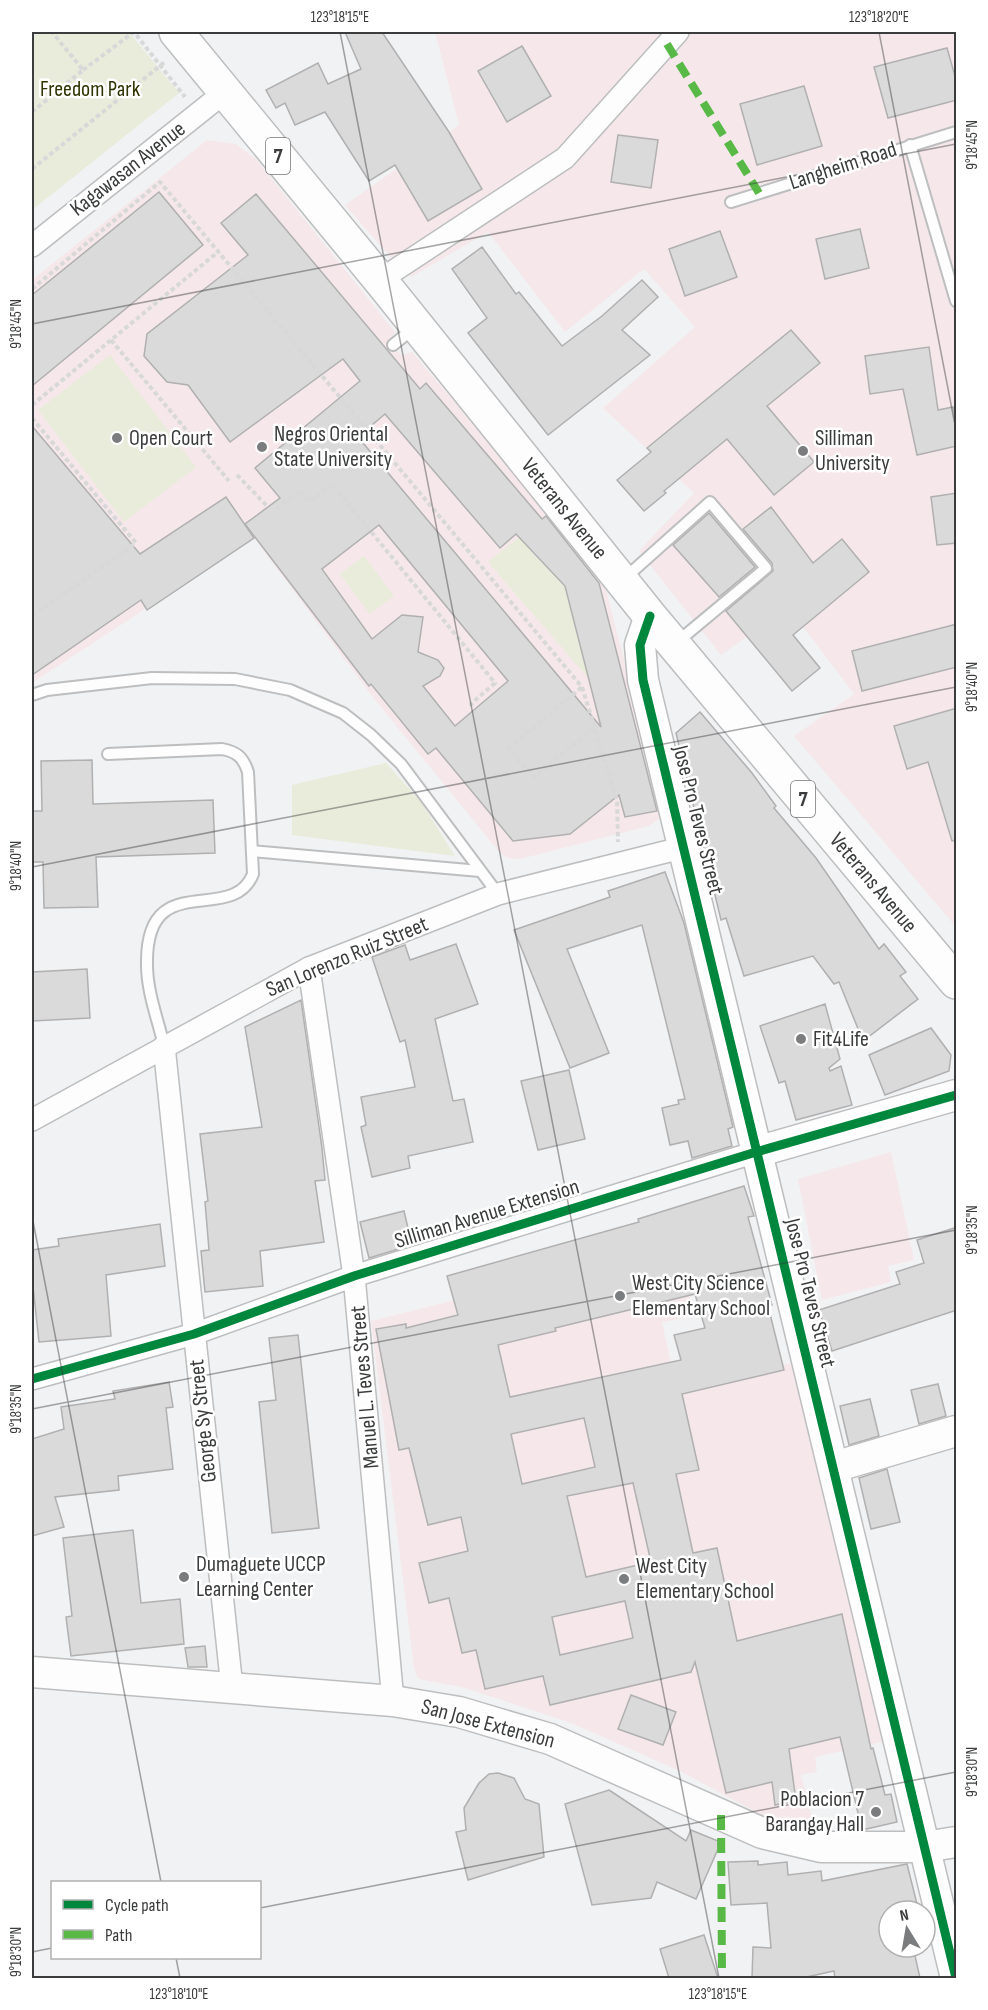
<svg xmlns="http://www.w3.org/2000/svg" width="988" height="2010" font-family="'Sofia Sans Condensed',sans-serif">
<rect width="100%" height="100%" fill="#f1f2f3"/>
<g fill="#f6e8ea">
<polygon points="435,32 956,32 956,927 794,736 854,694 788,607 721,655 639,551 694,493 603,408 695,327 644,269 565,332 488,232 411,277 400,268 345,205 459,125"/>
<polygon points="207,140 236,144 256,159 395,332 389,341 401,355 412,352 602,575 665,815 649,826 520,859 508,858 500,853 372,696 254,538 32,683 32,280"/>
<polygon points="891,1152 914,1260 888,1266 891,1282 822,1300 798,1179"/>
<polygon points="679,1248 695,1316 662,1322 677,1391 791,1363 886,1741 815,1757 817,1772 801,1775 814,1826 769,1819 680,1771 571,1723 462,1687 423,1680 418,1678 414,1668 371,1321 547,1277"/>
</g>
<g fill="#e9ecda">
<polygon points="32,32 129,32 179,93 32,210"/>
<polygon points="110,355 196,467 124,522 38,410"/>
<polygon points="519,537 565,586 589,679 488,562"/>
<polygon points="364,556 394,596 370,614 340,574"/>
<polygon points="386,763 421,802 455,856 292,835 292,785"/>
</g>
<g fill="#dadadb" stroke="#b0b0b1" stroke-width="1.5" fill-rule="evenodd">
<polygon points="345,32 382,32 449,132 482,189 428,221 395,165 369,181 325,112 295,125 285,103 276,108 266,90 318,63 328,84 361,69"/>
<polygon points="522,46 551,96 507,122 478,71"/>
<polygon points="947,48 957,83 957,100 888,118 874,67"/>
<polygon points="804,86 822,146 757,165 740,104"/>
<polygon points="618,135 658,140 651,188 611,182"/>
<polygon points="159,192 203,245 32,386 32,295"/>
<path d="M256 194 420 389 426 383 542 519 546 516 599 583 657 811 625 817 619 795 570 834 513 841 436 748 428 754 371 684 369 686 245 524 280 498 255 468 360 381 343 359 230 442 188 385 167 382 144 356 147 334 248 255 221 223ZM385 414 500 548 516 534 565 586 601 727 358 437ZM379 525 508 681 455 726 423 686 440 676 444 668 438 660 418 652 423 617 402 615 372 639 322 569Z"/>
<polygon points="860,229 869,268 825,279 816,239"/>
<polygon points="720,231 737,277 685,296 669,249"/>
<polygon points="482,247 516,294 519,292 562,346 602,316 642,280 658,297 622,330 650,355 548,435 468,333 487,318 452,269"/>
<polygon points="791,330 820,363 767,406 814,462 774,495 727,439 664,491 666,493 644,511 617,480 651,452 647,448"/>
<polygon points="929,347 938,410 953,407 957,424 957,446 917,455 903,389 870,394 865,356"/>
<polygon points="32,426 140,554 226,497 254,538 147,610 141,600 32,675"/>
<polygon points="957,493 957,543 937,545 931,497"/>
<polygon points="771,507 813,563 842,539 869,572 793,635 820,668 792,691 726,611 773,571 772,563 743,529"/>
<polygon points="709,513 755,567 719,597 673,545"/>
<polygon points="957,624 957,667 862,691 852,651"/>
<polygon points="957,708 957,840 952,841 928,762 907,769 894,726"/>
<polygon points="700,712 752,773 776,806 774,808 816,858 879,949 884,944 906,972 900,976 918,999 863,1041 839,982 834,984 813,956 744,976 726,918 721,920 676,733"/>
<polygon points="92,760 93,804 213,800 215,853 96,857 98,907 44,908 43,862 32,862 32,811 42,811 41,761"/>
<polygon points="665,872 684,923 733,1127 728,1129 732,1146 692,1158 688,1141 670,1145 662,1108 679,1104 678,1100 685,1099 642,925 567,949 609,1053 570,1068 514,930 610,897 608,891"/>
<polygon points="456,944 478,1004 435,1019 453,1101 464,1099 473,1142 408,1156 410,1168 372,1177 361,1127 366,1125 361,1097 415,1087 405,1040 400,1042 372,957 405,945 410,960"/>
<polygon points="87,969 90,1018 32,1021 32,972"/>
<polygon points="301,1000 322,1148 325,1180 315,1181 324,1242 260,1251 263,1286 205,1292 201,1251 209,1250 205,1202 208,1201 200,1134 262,1127 245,1027"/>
<polygon points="825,1004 840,1059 829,1068 830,1071 841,1066 852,1105 796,1120 785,1081 779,1083 760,1026"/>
<polygon points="931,1028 951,1055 949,1071 885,1095 869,1055"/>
<polygon points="569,1070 585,1139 538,1150 521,1081"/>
<path d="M744 1186 754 1216 748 1217 772 1305 768 1306 784 1370 682 1394 699 1470 676 1474 693 1553 717 1548 737 1641 842 1614 871 1749 873 1748 885 1795 891 1794 897 1822 862 1830 840 1737 789 1749 796 1801 775 1805 772 1782 726 1793 695 1662 691 1672 550 1705 543 1676 485 1689 476 1650 462 1653 449 1598 429 1603 419 1563 468 1551 461 1517 428 1525 409 1448 399 1450 376 1329 406 1324V1328L458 1315 447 1276 639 1222 638 1219ZM695 1294 705 1328 674 1335 681 1360 510 1397 498 1345 556 1331 555 1328ZM584 1418 595 1467 522 1484 511 1434ZM633 1483 651 1562 586 1577 567 1496ZM625 1601 633 1638 560 1655 552 1617Z"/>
<polygon points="404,1211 412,1245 369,1258 360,1222"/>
<polygon points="160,1224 165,1266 106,1275 111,1336 39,1342 32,1277 32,1250 59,1246 58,1239"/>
<polygon points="957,1227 957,1310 832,1351 819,1310 900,1284 896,1272 924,1263 917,1240"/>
<polygon points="298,1335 319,1528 272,1533 259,1402 276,1400 269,1338"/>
<polygon points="169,1382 173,1407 166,1408 173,1469 118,1476 119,1490 55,1497 64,1527 32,1536 32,1439 64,1429 61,1407 115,1399 113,1391"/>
<polygon points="938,1384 946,1416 919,1424 911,1390"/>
<polygon points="870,1399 879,1436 849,1445 840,1406"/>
<polygon points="887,1469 900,1522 871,1529 859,1478"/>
<polygon points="133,1530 141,1603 180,1599 184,1644 71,1656 66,1617 72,1616 63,1538"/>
<polygon points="205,1646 207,1667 188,1667 185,1648"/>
<polygon points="631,1695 676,1712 663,1745 618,1729"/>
<polygon points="498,1773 514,1778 525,1799 539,1804 544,1857 468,1880 456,1832 466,1830 464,1808 479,1783 489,1774"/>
<polygon points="609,1790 686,1841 691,1830 718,1841 718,1849 696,1899 657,1882 651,1898 592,1905 565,1804"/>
<polygon points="758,1861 758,1865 787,1862 788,1875 821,1871 822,1881 907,1864 918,1908 889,1911 889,1947 913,1947 920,1978 835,1978 834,1971 802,1978 752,1978 753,1947 771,1948 767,1903 731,1905 728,1862"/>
<polygon points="704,1935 718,1978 669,1978 660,1949"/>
</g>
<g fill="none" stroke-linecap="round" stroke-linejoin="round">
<g stroke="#bdbebf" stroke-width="14">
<g id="lane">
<polyline points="910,145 956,301"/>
<polyline points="731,202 956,132"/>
<polyline points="393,345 414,328"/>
<polyline points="625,578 710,502 766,568 676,643"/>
<polyline points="32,695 47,690 152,678 235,679 290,690 343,713 371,735 401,764 498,894"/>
<path d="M108 754 222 749C237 752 243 757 248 772L253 874C232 927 145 865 147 965 147 992 158 1020 164 1046"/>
<polyline points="252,851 480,871"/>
</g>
</g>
<g stroke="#bdbebf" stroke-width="24">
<g id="street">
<polyline points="32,246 225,92"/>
<polyline points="380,280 565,158 678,32"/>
<polyline points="309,968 354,1276 393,1701"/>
<polyline points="164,1046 232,1688"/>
<polyline points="32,1120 309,968 498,894 685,847"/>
<polyline points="32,1379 194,1334 354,1276 756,1152"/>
</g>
</g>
<g stroke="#bdbebf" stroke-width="33">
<g id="secondary">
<polyline points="650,616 640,645 643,680 956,1978"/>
<polyline points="756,1152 956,1095"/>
<polyline points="834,1467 956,1431"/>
<polyline points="32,1672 393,1701 459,1712 550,1739 762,1833 821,1847 925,1847 956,1842"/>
</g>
</g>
<g stroke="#bdbebf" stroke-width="36">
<polyline id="primary" points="176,32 380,280 650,616 956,982"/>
</g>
<g stroke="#d8d8d9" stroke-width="4" stroke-dasharray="4.5 3" stroke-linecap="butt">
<polyline points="83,70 134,32 185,97"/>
<polyline points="32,112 83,70 52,32"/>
<polyline points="32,169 166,61"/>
<polyline points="32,289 160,182 582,687 617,800 618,842"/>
<polyline points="111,340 229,481"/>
<polyline points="32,405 218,252"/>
<polyline points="32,418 136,543 32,616"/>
<polyline points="237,475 268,507"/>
<polyline points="277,509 301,491 309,502 332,484 495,683 471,704 475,708"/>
<polyline points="507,747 534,777 594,728"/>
<polyline points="509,748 582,687"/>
</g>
<use href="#lane" stroke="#fdfdfd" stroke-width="10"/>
<use href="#street" stroke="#fdfdfd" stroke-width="21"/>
<use href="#secondary" stroke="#fdfdfd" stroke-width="30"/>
<use href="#primary" stroke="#fdfdfd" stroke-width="33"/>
<g stroke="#58b947" stroke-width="8" stroke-dasharray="15 8" stroke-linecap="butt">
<polyline points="667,44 759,193"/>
<polyline points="721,1815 722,1978"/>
</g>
<g stroke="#fff" stroke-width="13">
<g id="cycleway">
<polyline points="650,616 640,645 643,680 956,1978"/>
<polyline points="32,1379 194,1334 354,1276 756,1152 956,1095"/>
</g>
</g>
<use href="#cycleway" stroke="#00873e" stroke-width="9"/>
</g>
<path fill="none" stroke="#3b3c3d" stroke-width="1.5" stroke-opacity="0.45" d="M340 32 719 1978M879 32 956 430M32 324 956 144M32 867 956 687M32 1216 161 1882M32 1409 956 1230M260 1908 956 1772M32 1952 52 1948M176 1958 180 1978"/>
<g fill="#7b7c7d" stroke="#fff" stroke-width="2">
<circle cx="117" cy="438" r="6"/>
<circle cx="262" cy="447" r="6"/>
<circle cx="803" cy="451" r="6"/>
<circle cx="801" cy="1039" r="6"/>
<circle cx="620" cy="1296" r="6"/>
<circle cx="184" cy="1577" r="6"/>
<circle cx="624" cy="1579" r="6"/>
<circle cx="876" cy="1812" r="6"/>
</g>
<g text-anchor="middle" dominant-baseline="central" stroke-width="5" stroke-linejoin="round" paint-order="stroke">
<g fill="#fff" stroke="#767677" stroke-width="1.5">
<rect x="266" y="138" width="24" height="36" rx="4.5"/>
<rect x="791" y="781" width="24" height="36" rx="4.5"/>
</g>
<g font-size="21" font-weight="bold" fill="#3b3c3d">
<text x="278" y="156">7</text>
<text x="803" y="799">7</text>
</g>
<g font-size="22" fill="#2e3301" stroke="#fff">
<text x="90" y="89">Freedom Park</text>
</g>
<g font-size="22" fill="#3b3c3d" stroke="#fff">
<text transform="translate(843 166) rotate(-18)">Langheim Road</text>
<text transform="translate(128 169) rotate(-38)">Kagawasan Avenue</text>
<text transform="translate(564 509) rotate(51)">Veterans Avenue</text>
<text transform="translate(698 820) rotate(76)">Jose Pro Teves Street</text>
<text transform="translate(873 883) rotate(50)">Veterans Avenue</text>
<text transform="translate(347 957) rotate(-23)">San Lorenzo Ruiz Street</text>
<text transform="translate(487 1214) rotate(-17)">Silliman Avenue Extension</text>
<text transform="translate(810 1293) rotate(76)">Jose Pro Teves Street</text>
<text transform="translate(365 1387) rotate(-95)">Manuel L. Teves Street</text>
<text transform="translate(203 1421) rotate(-96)">George Sy Street</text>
<text transform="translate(488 1724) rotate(15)">San Jose Extension</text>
</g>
<g font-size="22" fill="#3b3c3d" stroke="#fff" text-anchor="start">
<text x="274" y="434">Negros Oriental<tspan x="274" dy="25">State University</tspan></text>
<text x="129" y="438">Open Court</text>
<text x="815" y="438">Silliman<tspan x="815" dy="25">University</tspan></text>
<text x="813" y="1039">Fit4Life</text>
<text x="632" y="1283">West City Science<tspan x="632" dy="25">Elementary School</tspan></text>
<text x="196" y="1564">Dumaguete UCCP<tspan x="196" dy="25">Learning Center</tspan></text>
<text x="636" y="1566">West City<tspan x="636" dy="25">Elementary School</tspan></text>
<text x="864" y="1799" text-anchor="end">Poblacion 7<tspan x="864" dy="25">Barangay Hall</tspan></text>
</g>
</g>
<rect width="988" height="2010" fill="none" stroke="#ffffff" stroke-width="66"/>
<rect x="51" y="1881" width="210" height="78" fill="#ffffff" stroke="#b1b1b1" stroke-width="1.5"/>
<rect x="63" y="1900" width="30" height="9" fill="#00873e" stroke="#b1b1b1" stroke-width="1.5"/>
<text x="105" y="1911" font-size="18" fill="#3b3c3d">Cycle path</text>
<rect x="63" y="1930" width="30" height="9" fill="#58b947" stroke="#b1b1b1" stroke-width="1.5"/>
<text x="105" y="1941" font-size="18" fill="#3b3c3d">Path</text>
<g transform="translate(907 1929) rotate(349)"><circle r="28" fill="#ffffff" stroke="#b1b1b1" stroke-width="1.5"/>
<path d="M0-4.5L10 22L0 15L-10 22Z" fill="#7b7c7d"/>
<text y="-9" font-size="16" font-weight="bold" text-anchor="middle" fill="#3b3c3d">N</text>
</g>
<rect x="33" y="33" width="922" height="1944" fill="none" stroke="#3b3c3d" stroke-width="2"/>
<g font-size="15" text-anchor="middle" fill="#3b3c3d">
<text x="340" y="22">123°18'15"E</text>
<text x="879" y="22">123°18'20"E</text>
<text transform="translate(972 145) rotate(-90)" y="5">9°18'45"N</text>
<text transform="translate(16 324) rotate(-90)" y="5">9°18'45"N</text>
<text transform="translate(972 687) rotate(-90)" y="5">9°18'40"N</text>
<text transform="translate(16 866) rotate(-90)" y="5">9°18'40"N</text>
<text transform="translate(972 1230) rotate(-90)" y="5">9°18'35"N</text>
<text transform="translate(16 1409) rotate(-90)" y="5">9°18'35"N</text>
<text transform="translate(972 1772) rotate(-90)" y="5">9°18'30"N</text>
<text transform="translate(16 1952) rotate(-90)" y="5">9°18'30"N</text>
<text x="179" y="1999">123°18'10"E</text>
<text x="718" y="1999">123°18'15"E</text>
</g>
</svg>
